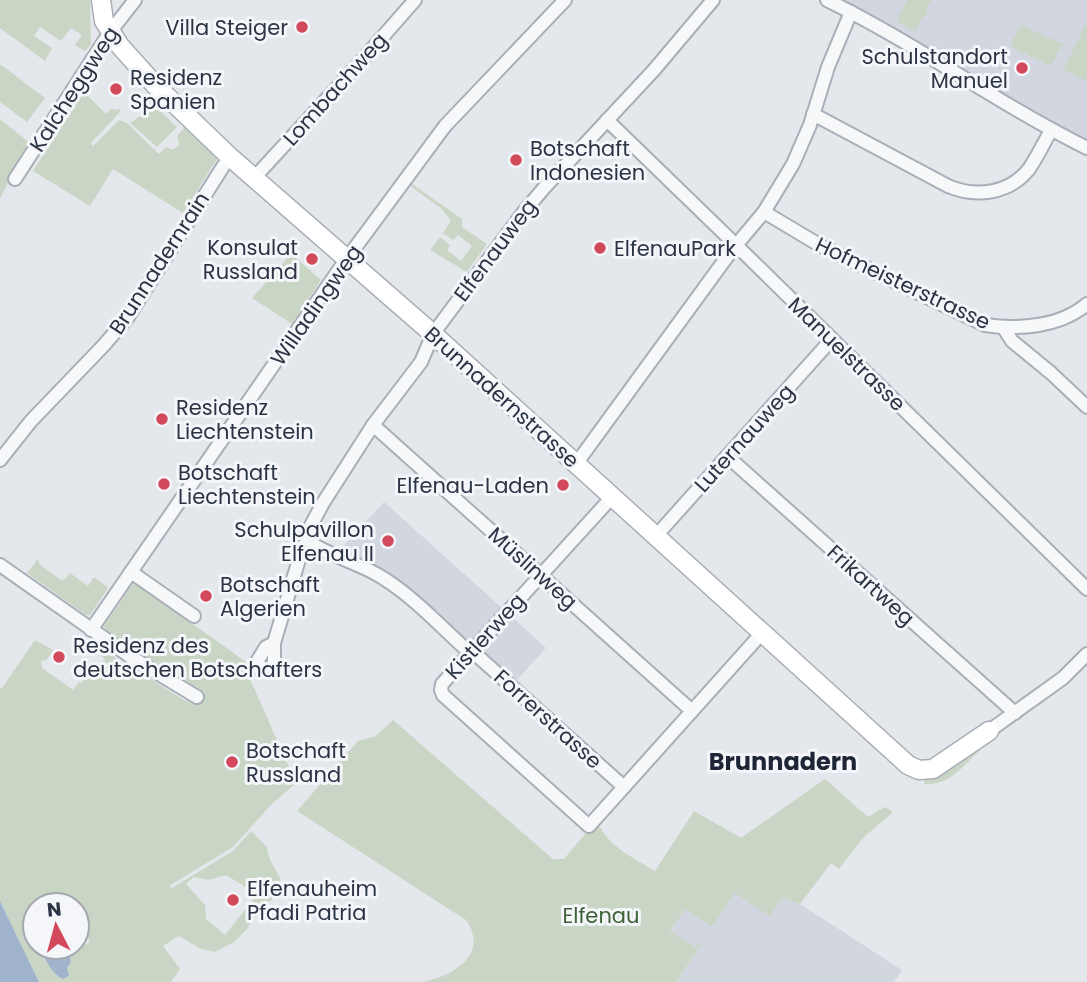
<svg xmlns="http://www.w3.org/2000/svg" width="1087" height="982" font-family="Poppins,sans-serif">
<rect width="100%" height="100%" fill="#e4e7ec"/>
<g fill="#d2d6de">
<polygon points="842,0 1087,0 1087,141 1045,119"/>
<polygon points="384,502 502,608 472,641 466,642 377,569 340,550"/>
<polygon points="510,615 546,648 516,681 481,650"/>
<polygon points="735,893 783,897 800,904 902,970 894,982 676,982 701,945 695,948 670,931 685,909"/>
</g>
<g fill="#c9d6c5" fill-rule="evenodd">
<polygon points="0,0 90,0 91,44 85,51 75,45 82,35 71,28 61,41 40,27 34,36 52,48 45,61 0,28"/>
<polygon points="907,0 931,0 927,7 927,15 922,17 915,31 897,21"/>
<polygon points="1087,21 1087,81 1064,69"/>
<polygon points="1021,25 1062,44 1051,66 1010,46"/>
<polygon points="0,64 45,98 27,122 0,102"/>
<polygon points="84,92 106,114 112,108 114,110 120,109 120,112 91,143 93,146 119,120 127,123 159,154 166,147 173,150 178,146 179,141 177,136 185,127 217,159 183,213 113,169 90,206 33,171"/>
<polygon points="151,102 177,127 157,147 130,123 142,115"/>
<polygon points="0,119 32,145 11,177 0,199"/>
<polygon points="412,184 462,219 462,227 487,244 467,272 430,250 440,237 450,245 447,250 461,261 472,246 458,235 453,240 443,233 451,221 442,209 413,188 411,185"/>
<polygon points="291,254 321,280 292,324 252,298"/>
<polygon points="38,559 40,565 61,580 65,579 70,573 88,586 94,577 108,588 90,615 86,615 27,573"/>
<path d="M135 583 249 664 246 670 296 783 271 805 233 847 169 886 172 888 233 851 251 831 266 846 270 860 280 878 279 892 272 900 258 908 253 914 248 928 234 942 215 952 201 949 179 936 163 946 180 969 171 982H39L0 901V688H2L35 640 53 650 47 660 41 661 42 668 73 690 79 682 81 683 88 673 93 676 105 659 100 655 103 650 184 700 189 702 194 701 199 693 198 688 150 661 105 629 104 626 132 585ZM226 875 255 893 256 896 225 935 206 919 205 905 186 884 194 877 209 880ZM35 905H77V921L90 941 87 944H77V947H73L69 950 71 962 67 968 47 962 40 947H35Z"/>
<path d="M393 720 553 859H564L591 827H600C611 848 636 859 655 871L694 811 741 838 825 779 868 817 885 807 893 812 862 839 839 869 831 863 800 904 783 897 770 916 735 893 712 927 685 909 670 931 695 948 698 943 701 945 676 982H421C452 977 490 955 466 920L297 811 358 741 376 736Z"/>
<path d="M979 748 980 750C963 766 950 786 924 784L925 779 938 775Z"/>
</g>
<g fill="#9fb4cc">
<polygon points="0,901 39,982 0,982"/>
<path d="M40 947H73L69 950 71 962 67 968 69 976 63 979C51 973 45 959 40 947Z"/>
</g>
<g fill="none" stroke-linecap="round" stroke-linejoin="round">
<g stroke="#a9aeb7" stroke-width="16">
<g id="street">
<path d="M827 0C917 44 998 104 1087 148"/>
<path d="M813 114 948 186C976 198 1009 194 1029 169 1037 157 1044 143 1051 130"/>
<polyline points="607,120 736,245 1087,589"/>
<polyline points="254,178 357,66 415,0"/>
<polyline points="15,179 110,32 135,0"/>
<path d="M764 212 821 246 985 325C1018 330 1060 327 1087 304"/>
<polyline points="1003,327 1012,341 1051,373 1087,407"/>
<polyline points="373,425 692,711"/>
<polyline points="727,456 1015,713"/>
<polyline points="0,460 31,421 104,345 128,317 224,165 230,157"/>
<polyline points="576,464 732,250 764,212 793,164 810,125 828,67 851,12"/>
<polyline points="612,497 442,684 441,690 443,695 589,826 762,633"/>
<polyline points="656,536 832,339"/>
<path d="M309 542C332 557 360 563 383 578 415 598 442 628 470 653"/>
<polyline points="0,565 131,657 197,697"/>
<polyline points="131,572 194,616"/>
<polyline points="91,630 343,264 445,126 565,0"/>
<path d="M274 643V669C270 674 265 671 260 669L258 660 266 647 274 643 303 546 309 542 308 531 323 503 373 425 421 362 433 334 523 213 544 188 654 70 713 0"/>
<polyline points="472,651 624,787"/>
<polyline points="989,731 1063,678 1087,654"/>
</g>
</g>
<g stroke="#a9aeb7" stroke-width="21">
<polyline id="secondary" points="101,0 104,21 120,46 155,85 230,157 433,334 908,765 919,770 933,769 989,731"/>
</g>
<use href="#street" stroke="#f7f8fa" stroke-width="12"/>
<use href="#secondary" stroke="#fff" stroke-width="18"/>
</g>
<g fill="#d1495b" stroke="#f4f6f9" stroke-width="2.5">
<circle cx="302" cy="27" r="7"/>
<circle cx="1022" cy="68" r="7"/>
<circle cx="116" cy="89" r="7"/>
<circle cx="516" cy="160" r="7"/>
<circle cx="600" cy="248" r="7"/>
<circle cx="312" cy="259" r="7"/>
<circle cx="162" cy="419" r="7"/>
<circle cx="164" cy="484" r="7"/>
<circle cx="563" cy="485" r="7"/>
<circle cx="388" cy="541" r="7"/>
<circle cx="206" cy="596" r="7"/>
<circle cx="59" cy="657" r="7"/>
<circle cx="232" cy="762" r="7"/>
<circle cx="233" cy="900" r="7"/>
</g>
<g text-anchor="middle" dominant-baseline="central" stroke-width="6" stroke-linejoin="round" paint-order="stroke">
<g font-size="21" fill="#2b3445" stroke="#f4f6f9" text-anchor="start">
<text x="288" y="27" text-anchor="end">Villa Steiger</text>
<text x="1008" y="56" text-anchor="end">Schulstandort<tspan x="1008" dy="24">Manuel</tspan></text>
<text x="130" y="77">Residenz<tspan x="130" dy="24">Spanien</tspan></text>
<text x="530" y="148">Botschaft<tspan x="530" dy="24">Indonesien</tspan></text>
<text x="298" y="247" text-anchor="end">Konsulat<tspan x="298" dy="24">Russland</tspan></text>
<text x="614" y="248">ElfenauPark</text>
<text x="176" y="407">Residenz<tspan x="176" dy="24">Liechtenstein</tspan></text>
<text x="178" y="472">Botschaft<tspan x="178" dy="24">Liechtenstein</tspan></text>
<text x="549" y="485" text-anchor="end">Elfenau-Laden</text>
<text x="374" y="529" text-anchor="end">Schulpavillon<tspan x="374" dy="24">Elfenau II</tspan></text>
<text x="220" y="584">Botschaft<tspan x="220" dy="24">Algerien</tspan></text>
<text x="73" y="645">Residenz des<tspan x="73" dy="24">deutschen Botschafters</tspan></text>
<text x="246" y="750">Botschaft<tspan x="246" dy="24">Russland</tspan></text>
<text x="247" y="888">Elfenauheim<tspan x="247" dy="24">Pfadi Patria</tspan></text>
</g>
<g font-size="21" fill="#2b3445" stroke="#f4f6f9">
<text transform="translate(74 89) rotate(-57)">Kalcheggweg</text>
<text transform="translate(335 89) rotate(-48)">Lombachweg</text>
<text transform="translate(495 250) rotate(-53)">Elfenauweg</text>
<text transform="translate(159 263) rotate(-57)">Brunnadernrain</text>
<text transform="translate(903 283) rotate(25)">Hofmeisterstrasse</text>
<text transform="translate(316 305) rotate(-55)">Willadingweg</text>
<text transform="translate(847 354) rotate(44)">Manuelstrasse</text>
<text transform="translate(502 397) rotate(42)">Brunnadernstrasse</text>
<text transform="translate(744 438) rotate(-48)">Luternauweg</text>
<text transform="translate(533 568) rotate(42)">Müslinweg</text>
<text transform="translate(871 585) rotate(42)">Frikartweg</text>
<text transform="translate(485 636) rotate(-48)">Kistlerweg</text>
<text transform="translate(548 719) rotate(42)">Forrerstrasse</text>
</g>
<g font-size="21" fill="#3f6138" stroke="#f4f6f9">
<text x="601" y="915">Elfenau</text>
</g>
<g font-size="24" font-weight="bold" fill="#1d2536" stroke="#f4f6f9">
<text x="783" y="761">Brunnadern</text>
</g>
</g>
<g transform="translate(56 926) rotate(354)"><circle r="33" fill="#f4f6f9" stroke="#a4a8b1" stroke-width="2"/>
<path d="M0-5L12 26L0 18L-12 26Z" fill="#d1495b"/>
<text y="-10" font-size="19" font-weight="bold" text-anchor="middle" fill="#2b3445">N</text>
</g>
</svg>
